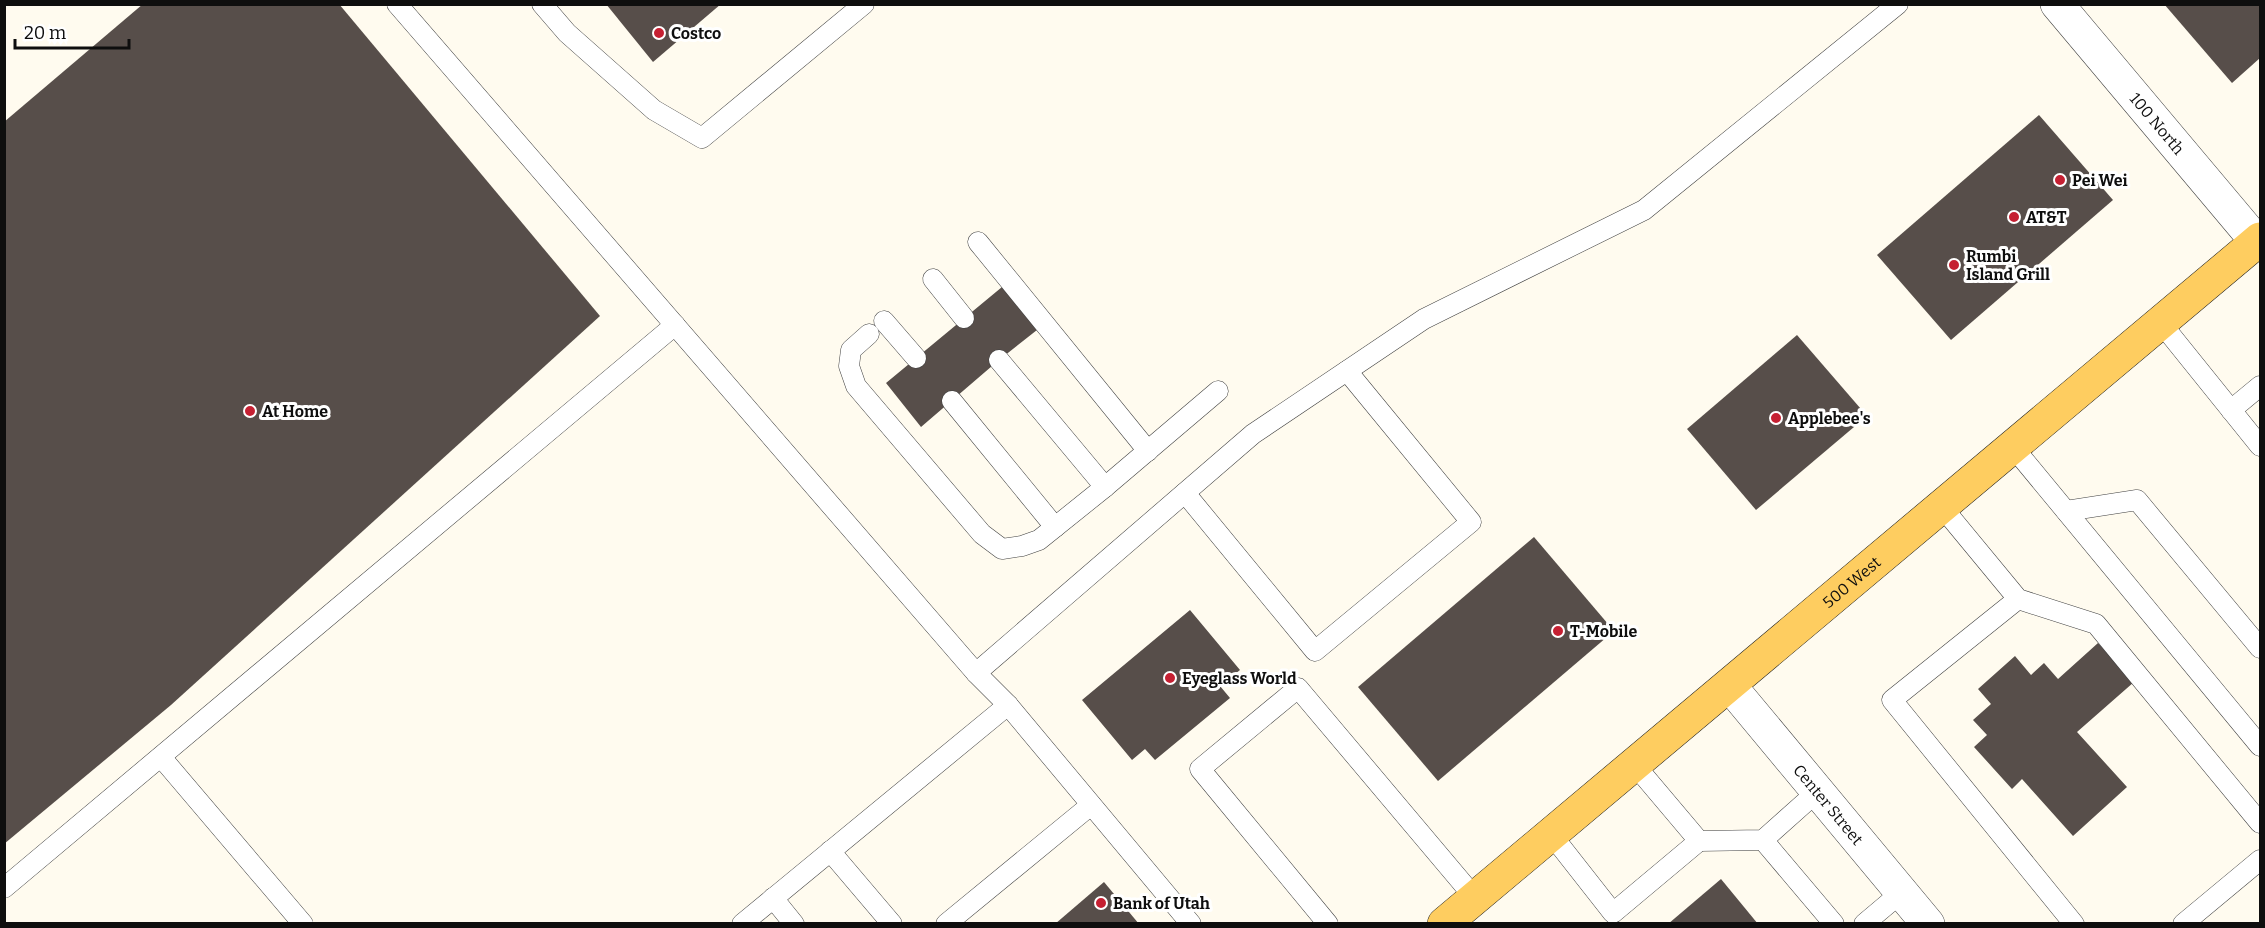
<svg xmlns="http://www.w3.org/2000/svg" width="2265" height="928" font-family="Bitter,serif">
<rect width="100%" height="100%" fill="#fffbef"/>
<g fill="#574e4a">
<polygon points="143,4 339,4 600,316 171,705 4,844 4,122"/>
<polygon points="606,4 721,4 653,62"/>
<polygon points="2164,4 2260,4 2260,58 2232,83"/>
<polygon points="2039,115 2113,200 1951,340 1877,255"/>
<polygon points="1002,287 1037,330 999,360 921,427 886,383"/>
<polygon points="1797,335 1867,416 1756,510 1687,429"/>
<polygon points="1534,537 1614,631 1438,781 1358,687"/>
<polygon points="1190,610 1240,670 1220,686 1230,698 1155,760 1145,749 1132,760 1082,700"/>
<polygon points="2098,643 2134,682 2077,732 2127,787 2073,836 2022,779 2012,789 1974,747 1987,735 1973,720 1991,704 1978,689 2015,656 2031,675 2044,663 2058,679"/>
<polygon points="1721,879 1758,924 1668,924"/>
<polygon points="1104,882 1139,924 1055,924"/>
</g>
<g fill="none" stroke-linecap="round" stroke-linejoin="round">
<g stroke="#414141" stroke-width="21">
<g id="service">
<polyline points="397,4 976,673 1008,705 1191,924"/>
<polyline points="542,4 567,33 654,110 702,138 864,4"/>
<polyline points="978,242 1148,451"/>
<polyline points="933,279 964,318"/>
<polyline points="884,321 916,358"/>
<polyline points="2161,323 2260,446"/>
<polyline points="869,334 851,350 849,366 856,386 982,534 1002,549 1022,546 1039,540 1105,487"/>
<polyline points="999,360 1105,487 1218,391"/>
<polyline points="952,401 1055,527"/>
<polyline points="2231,410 2260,386"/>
<polyline points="2013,447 2260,746"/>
<polyline points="1185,493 1315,651 1471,522 1347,371"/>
<polyline points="1942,507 2018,599 2096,624 2260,823"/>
<polyline points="2066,511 2137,500 2260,648"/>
<polyline points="2018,599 1892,700 2074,924"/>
<polyline points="976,673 1253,434 1424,319 1644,210 1898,4"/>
<polyline points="161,757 303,924"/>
<polyline points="1551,834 1613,913 1699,841 1634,764"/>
<polyline points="1763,840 1834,924"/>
<polyline points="1699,841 1763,840 1818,791"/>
<polyline points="830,851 892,924"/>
<polyline points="4,888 675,325"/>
<polyline points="773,898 794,924"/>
<polyline points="742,924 1008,705"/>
<polyline points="946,924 1091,805"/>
<polyline points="1328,924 1200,769 1298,688 1475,898"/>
<polyline points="1864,924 1902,892"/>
<polyline points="2183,924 2260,860"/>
</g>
</g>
<g stroke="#414141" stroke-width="34">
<g id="minor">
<path id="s1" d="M2057 4 2257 242"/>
<path id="s2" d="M1730 686 1928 924"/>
</g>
</g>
<g stroke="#1f1f1f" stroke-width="34">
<g id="primary">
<path id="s3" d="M1444 924 2260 239"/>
</g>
</g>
<use href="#service" stroke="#fff" stroke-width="20"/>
<use href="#minor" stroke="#fff" stroke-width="33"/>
<use href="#primary" stroke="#fecd60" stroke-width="33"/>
</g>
<g fill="#c52032" stroke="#fff" stroke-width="2">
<circle cx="659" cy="33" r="6"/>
<circle cx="2060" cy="180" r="6"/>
<circle cx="2014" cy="217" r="6"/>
<circle cx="1954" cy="265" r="6"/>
<circle cx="250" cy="411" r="6"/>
<circle cx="1776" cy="418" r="6"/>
<circle cx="1558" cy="631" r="6"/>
<circle cx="1170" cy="678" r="6"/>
<circle cx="1101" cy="903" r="6"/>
</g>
<g text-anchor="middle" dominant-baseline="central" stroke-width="6" stroke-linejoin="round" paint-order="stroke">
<g font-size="16" font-weight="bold" fill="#0e0e0e" stroke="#fff" text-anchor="start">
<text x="671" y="33">Costco</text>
<text x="2072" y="180">Pei Wei</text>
<text x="2026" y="217">AT&amp;T</text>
<text x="1966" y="256">Rumbi<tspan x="1966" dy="18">Island Grill</tspan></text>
<text x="262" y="411">At Home</text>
<text x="1788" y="418">Applebee's</text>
<text x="1570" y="631">T-Mobile</text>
<text x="1182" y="678">Eyeglass World</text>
<text x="1113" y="903">Bank of Utah</text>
</g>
<g font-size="16" fill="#0e0e0e" stroke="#fff">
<text stroke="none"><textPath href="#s1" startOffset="156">100 North</textPath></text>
<text stroke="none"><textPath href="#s3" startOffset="532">500 West</textPath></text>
<text stroke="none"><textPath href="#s2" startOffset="154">Center Street</textPath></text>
</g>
</g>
<rect width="2265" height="928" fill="none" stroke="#0e0e0e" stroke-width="12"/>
<path d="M15 39v9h114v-9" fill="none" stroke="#0e0e0e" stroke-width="3"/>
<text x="24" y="39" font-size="18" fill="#0e0e0e" stroke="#ffffff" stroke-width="4.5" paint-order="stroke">20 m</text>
</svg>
